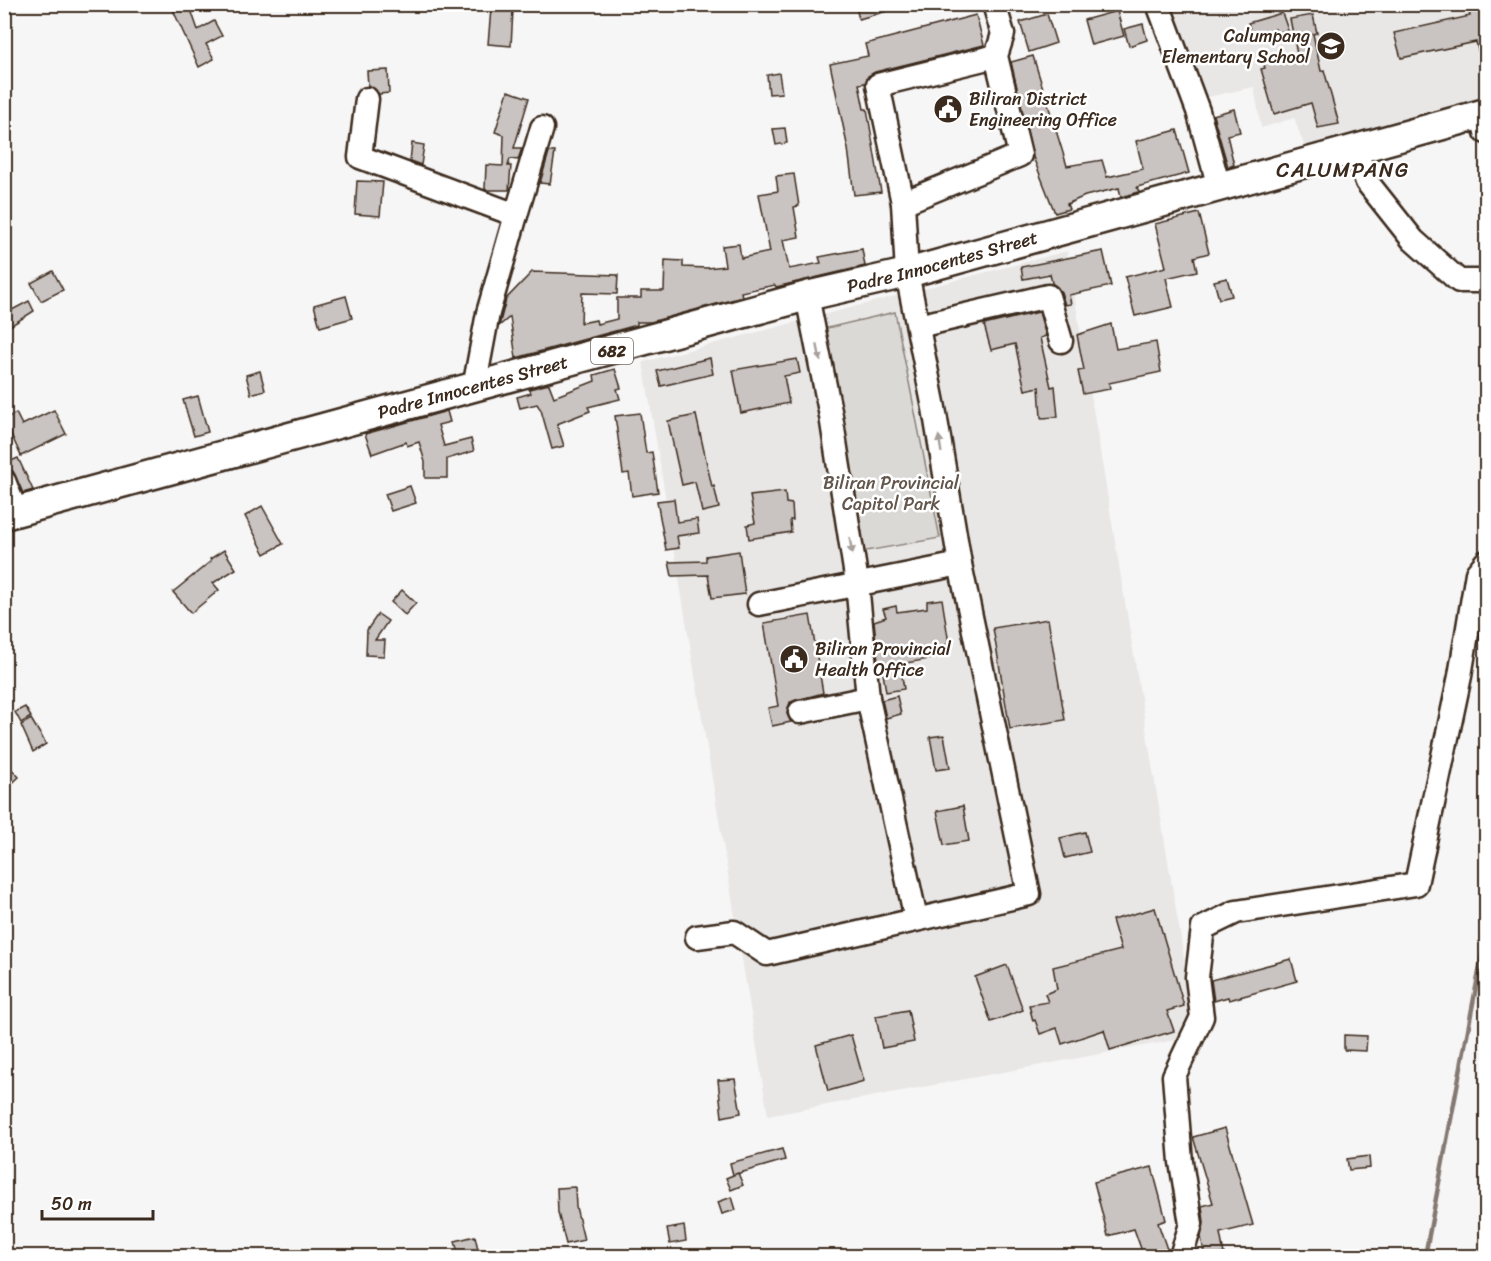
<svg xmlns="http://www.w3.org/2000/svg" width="1491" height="1261" font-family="Sriracha,sans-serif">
<rect width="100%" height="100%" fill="#f7f6f6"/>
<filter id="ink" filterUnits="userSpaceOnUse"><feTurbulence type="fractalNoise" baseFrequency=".0167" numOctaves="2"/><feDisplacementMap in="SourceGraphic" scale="12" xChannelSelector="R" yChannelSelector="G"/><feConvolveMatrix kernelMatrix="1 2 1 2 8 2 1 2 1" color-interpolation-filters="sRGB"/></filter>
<g filter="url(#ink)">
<g fill="#e9e7e6">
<polygon points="1163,5 1486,5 1486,104 1306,151 1294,118 1261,128 1254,87 1194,100"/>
<polygon points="1067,251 1197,1036 768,1116 643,362"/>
</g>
<polygon fill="#dbd9d6" stroke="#8b827a" stroke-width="1.5" points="895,312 940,538 861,552 823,329"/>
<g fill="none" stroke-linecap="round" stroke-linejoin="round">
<polyline stroke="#847972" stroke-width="4.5" points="1425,1256 1486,935"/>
</g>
<g fill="#c9c3c1" stroke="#3b2a1e" stroke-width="1.5">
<polygon points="189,4 198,30 214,21 222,36 206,44 214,59 199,67 173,10"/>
<polygon points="855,4 897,4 898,8 859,19"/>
<polygon points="1467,4 1486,4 1486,65 1482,65 1476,42 1401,58 1394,33 1470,16"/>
<polygon points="491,9 513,10 511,46 488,44"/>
<polygon points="1117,11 1124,36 1091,45 1084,20"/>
<polygon points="1282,13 1288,30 1277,33 1275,29 1253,37 1248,23"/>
<polygon points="1047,14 1056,43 1029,52 1020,22"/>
<polygon points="976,15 984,45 875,72 868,76 865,83 859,84 864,109 867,109 881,192 854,195 848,149 830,64 868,56 865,44"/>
<polygon points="1313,15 1317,33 1313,34 1321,71 1324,70 1339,124 1318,128 1311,103 1274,114 1261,69 1265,68 1262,59 1297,54 1290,19"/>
<polygon points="1143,24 1147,40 1129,46 1124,29"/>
<polygon points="1033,56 1067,166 1102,160 1107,177 1143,169 1136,141 1177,130 1189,173 1137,187 1139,192 1121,197 1119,188 1085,196 1067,204 1069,209 1055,213 1033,157 1011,62"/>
<polygon points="388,70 389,93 379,94 368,86 367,71"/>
<polygon points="779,73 782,93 769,94 767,75"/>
<polygon points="508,91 529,98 514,148 522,148 518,160 510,159 508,166 511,166 509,190 487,190 485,189 486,165 503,166 504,135 495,132"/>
<polygon points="1234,109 1240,132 1227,135 1234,165 1228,167 1213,115"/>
<polygon points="785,128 787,143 776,145 773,129"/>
<polygon points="412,143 424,145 421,165 410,161"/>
<polygon points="549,152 555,152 550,184 540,183"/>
<polygon points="794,174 799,206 794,207 799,237 783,240 789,269 821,263 819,257 862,249 865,266 776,287 775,285 741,292 742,297 651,322 637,322 637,325 516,358 510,317 499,326 506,299 532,272 618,275 617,294 582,293 581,323 596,320 597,324 617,319 617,298 641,298 641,291 664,291 665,260 683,261 683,267 707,268 725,266 722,246 739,244 741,258 770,252 759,194 778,191 776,176"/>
<polygon points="357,181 383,182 380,216 355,214"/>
<polygon points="1199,213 1209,253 1194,257 1197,271 1166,278 1173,307 1135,316 1125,277 1166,267 1155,224"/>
<polygon points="1103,251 1111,286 1069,295 1071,304 1065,305 1061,292 1052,283 1050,274 1023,279 1021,267"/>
<polygon points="53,271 63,290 41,301 31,283"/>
<polygon points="1227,278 1232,296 1219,299 1214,281"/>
<polygon points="4,296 12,310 29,301 34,311 4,330"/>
<polygon points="346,296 352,318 320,327 314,305"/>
<polygon points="1039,312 1046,336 1040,338 1051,387 1055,386 1058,417 1041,418 1039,387 1025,390 1015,344 991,350 984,325"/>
<polygon points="1111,324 1116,349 1156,342 1161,372 1109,383 1110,389 1083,394 1078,371 1084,370 1077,335"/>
<polygon points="710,358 713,374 661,386 657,371"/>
<polygon points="797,359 800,373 784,376 789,403 741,413 733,370"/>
<polygon points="615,369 621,388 617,389 620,399 588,407 590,411 557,424 564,446 552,449 541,410 537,404 520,408 517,397 531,393 529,389 549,384 554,397 595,381 594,375"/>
<polygon points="260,371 265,390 251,394 246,375"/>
<polygon points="198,396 208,432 194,436 183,400"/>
<polygon points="54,410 66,434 21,456 4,419 16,413 22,425"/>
<polygon points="447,411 450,422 438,425 444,446 471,439 474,451 447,459 447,478 425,478 425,462 419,442 407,446 406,442 372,454 365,434"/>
<polygon points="640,413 646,453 652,452 658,492 632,496 629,473 623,474 615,416"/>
<polygon points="696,415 712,487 714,486 719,508 702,512 695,482 682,485 668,421"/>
<polygon points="18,458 33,490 23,493 13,471 4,468 4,464"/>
<polygon points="410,486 416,503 391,511 385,494"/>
<polygon points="785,492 786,503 792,504 793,520 790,520 791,532 749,539 747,525 755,523 750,496"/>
<polygon points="674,499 677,522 697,519 699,533 677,536 679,548 666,550 657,501"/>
<polygon points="262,506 283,544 265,554 245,516"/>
<polygon points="224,550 236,569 213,583 219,590 191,613 173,592 211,561 210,559"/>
<polygon points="739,551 745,594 712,598 708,575 672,576 669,562 706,561 706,556"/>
<polygon points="402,590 416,603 405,615 391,602"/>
<polygon points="942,599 949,644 934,647 935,658 900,664 904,689 886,692 882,667 879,668 878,662 874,621 886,617 883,609 896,606 897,612 927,608 927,601"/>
<polygon points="378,614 388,621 375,640 385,640 384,656 366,655 367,630"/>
<polygon points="810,615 823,693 790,702 787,714 791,722 772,726 768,708 778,706 764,623"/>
<polygon points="1048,619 1065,720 1010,729 993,628"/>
<polygon points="897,696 901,714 886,718 882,700"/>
<polygon points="25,707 31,717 21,723 15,712"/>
<polygon points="31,719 46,744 33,752 21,725"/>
<polygon points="944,735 950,768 936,770 930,737"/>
<polygon points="4,761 19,777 4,791"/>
<polygon points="963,806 969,841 944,845 937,811"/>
<polygon points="1085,832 1090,852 1065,858 1060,838"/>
<polygon points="1155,908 1184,1006 1167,1011 1174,1031 1110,1050 1104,1030 1062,1044 1057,1028 1040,1034 1035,1020 1033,1021 1029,1005 1048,1002 1045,994 1057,989 1053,967 1121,950 1112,920"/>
<polygon points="1291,959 1297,981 1229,1000 1228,997 1214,1001 1211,980"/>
<polygon points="1007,965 1023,1010 991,1022 975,977"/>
<polygon points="908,1010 914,1042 882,1048 876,1016"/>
<polygon points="851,1035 864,1081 828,1091 816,1045"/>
<polygon points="1344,1035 1367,1036 1366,1051 1344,1050"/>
<polygon points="735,1079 741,1113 722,1117 718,1080"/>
<polygon points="1225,1128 1253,1225 1220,1233 1224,1254 1205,1257 1201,1237 1204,1222 1202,1206 1213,1203 1193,1137"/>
<polygon points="782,1149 785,1160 733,1175 730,1163"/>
<polygon points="1369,1156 1370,1168 1349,1170 1347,1159"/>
<polygon points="1152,1167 1166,1220 1158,1223 1168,1252 1156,1257 1144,1257 1134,1229 1108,1236 1094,1182"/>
<polygon points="738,1173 743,1185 731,1190 726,1178"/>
<polygon points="575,1187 576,1207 584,1240 566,1244 558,1213 557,1188"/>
<polygon points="732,1197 736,1210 722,1214 718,1202"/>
<polygon points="684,1226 686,1241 670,1244 667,1229"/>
<polygon points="475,1236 479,1254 459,1257 455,1241"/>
</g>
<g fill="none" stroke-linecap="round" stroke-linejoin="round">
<g stroke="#3b2a1e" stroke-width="27">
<g id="minor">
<polyline points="1158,4 1198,111 1219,187"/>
<polyline points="367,99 360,157 516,215 488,313 474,388"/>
<polyline points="1482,114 1486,132"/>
<polyline points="1355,150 1367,182 1413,240 1459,281 1486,281"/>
<polyline points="903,203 1020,155 996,56 1003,34 994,4"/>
<polyline points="516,215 542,128"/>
<polyline points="807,296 831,416 857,583 868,698 916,919"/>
<polyline points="918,326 1048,296 1061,341"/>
<polyline points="4,481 16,512"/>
<polyline points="759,604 960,564"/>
<polyline points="800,712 868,698"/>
<polyline points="697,937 734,932 767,954 1029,894 960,564 934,408 907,273 903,203 878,85 996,56"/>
<polyline points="1182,1253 1191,1224 1181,1162 1174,1076 1202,1017 1197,977 1203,928 1236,912 1416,884 1460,676 1477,573 1486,562"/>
</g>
</g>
<g stroke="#3b2a1e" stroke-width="33">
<g id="major">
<path id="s1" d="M4 515 807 296 907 273 1486 113"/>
</g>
</g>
<use href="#minor" stroke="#fff" stroke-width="22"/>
<use href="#major" stroke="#fff" stroke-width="28"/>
</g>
<defs><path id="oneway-solid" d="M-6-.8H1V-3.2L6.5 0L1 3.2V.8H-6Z" transform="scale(1.5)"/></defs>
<g fill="#a79f9a">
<use href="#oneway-solid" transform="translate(819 353) rotate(79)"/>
<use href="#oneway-solid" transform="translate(940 444) rotate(-99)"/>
<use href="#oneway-solid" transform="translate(851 546) rotate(81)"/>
</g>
</g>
<defs>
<g id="school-disc" transform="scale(1.5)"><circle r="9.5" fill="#3b2a1e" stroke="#fff"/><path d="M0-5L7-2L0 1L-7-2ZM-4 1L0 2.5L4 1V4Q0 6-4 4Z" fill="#fff"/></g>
<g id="civic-disc" transform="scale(1.5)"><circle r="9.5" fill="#3b2a1e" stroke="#fff"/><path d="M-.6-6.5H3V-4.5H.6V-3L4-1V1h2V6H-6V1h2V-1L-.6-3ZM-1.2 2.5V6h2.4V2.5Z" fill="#fff"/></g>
</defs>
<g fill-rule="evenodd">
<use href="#school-disc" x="1331" y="46"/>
<use href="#civic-disc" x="948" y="109"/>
<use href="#civic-disc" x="794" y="659"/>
</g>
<g text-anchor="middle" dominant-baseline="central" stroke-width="5" stroke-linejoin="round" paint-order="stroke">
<rect fill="#fff" stroke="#766a62" stroke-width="1.5" x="591" y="338" width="42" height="26" rx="4.5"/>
<g font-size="16" font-weight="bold" fill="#3b2a1e">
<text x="612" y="351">682</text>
</g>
<g font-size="18" fill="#3b2a1e" stroke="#fff" text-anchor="start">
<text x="1310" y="36" text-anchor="end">Calumpang<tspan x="1310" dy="21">Elementary School</tspan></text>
<text x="969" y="99">Biliran District<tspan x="969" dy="21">Engineering Office</tspan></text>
<text x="815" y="649">Biliran Provincial<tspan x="815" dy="21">Health Office</tspan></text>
</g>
<g font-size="18" fill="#3b2a1e" stroke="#fff">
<text stroke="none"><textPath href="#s1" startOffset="972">Padre Innocentes Street</textPath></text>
<text stroke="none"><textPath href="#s1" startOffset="486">Padre Innocentes Street</textPath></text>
</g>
<g font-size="18" fill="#63564c" stroke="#fff">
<text x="891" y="483">Biliran Provincial<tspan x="891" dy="21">Capitol Park</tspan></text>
</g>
<g font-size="21" letter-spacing="1.5" fill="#3b2a1e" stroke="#fff">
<text x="1343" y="170">CALUMPANG</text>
</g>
</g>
<rect width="1491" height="1261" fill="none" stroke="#fff" stroke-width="24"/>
<rect x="12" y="12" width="1467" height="1237" fill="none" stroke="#3b2a1e" stroke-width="2" filter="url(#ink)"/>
<path d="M42 1210v9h111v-9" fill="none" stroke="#3b2a1e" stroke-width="3"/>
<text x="51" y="1210" font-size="18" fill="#3b2a1e" stroke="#ffffff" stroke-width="4.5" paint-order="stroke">50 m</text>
</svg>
